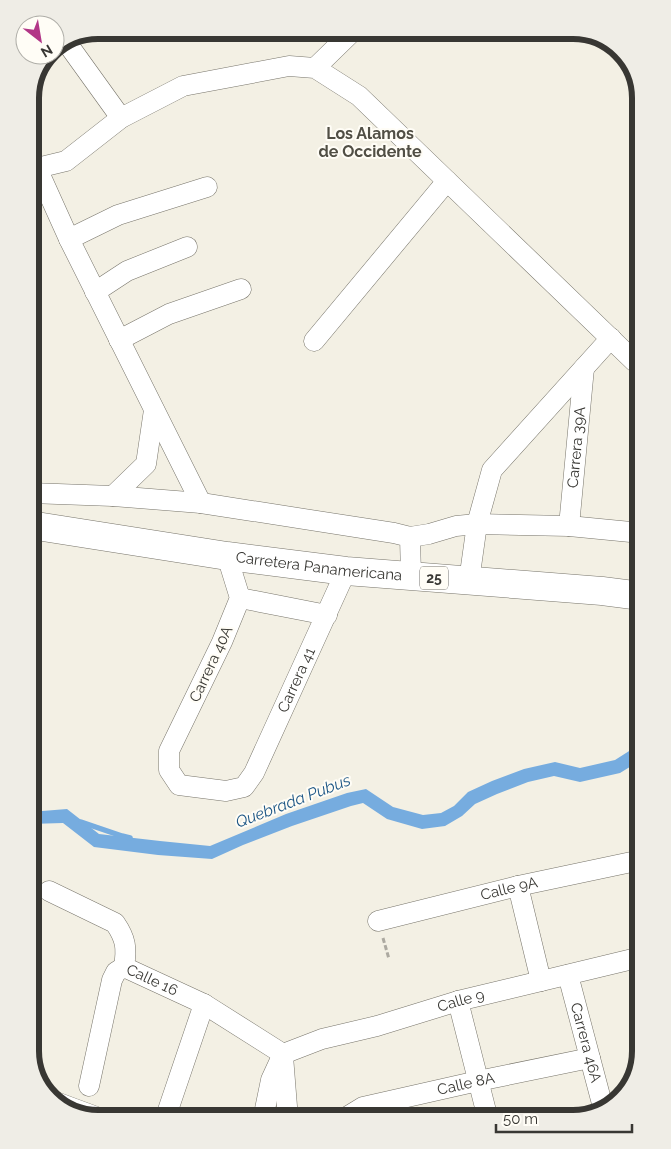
<svg xmlns="http://www.w3.org/2000/svg" width="671" height="1149" font-family="Raleway,sans-serif">
<rect width="100%" height="100%" fill="#f3f0e4"/>
<polygon fill="#76acdf" points="637,746 641,746 641,760 620,773 580,782 554,776 528,782 497,794 475,804 462,816 445,826 422,829 387,819 363,803 351,806 292,826 243,845 212,859 158,855 94,847 63,823 30,824 30,812 67,809 99,834 160,841 210,846 286,814 347,793 366,789 393,807 423,815 441,813 454,806 468,792 492,781 524,769 555,762 580,768 615,760"/>
<g fill="none" stroke-linecap="round" stroke-linejoin="round">
<polyline stroke="#76acdf" stroke-width="5.5" points="81,822 122,836 130,838"/>
<g stroke="#77746a" stroke-width="21">
<g id="street">
<polyline points="67,43 121,118"/>
<polyline points="315,68 354,30"/>
<polyline points="30,162 37,168 69,239 201,503"/>
<polyline points="37,168 66,161 121,118 183,86 289,66 315,68 359,96 634,361 641,366"/>
<polyline points="69,239 118,215 207,187"/>
<polyline points="95,292 127,271 187,247"/>
<polyline points="119,340 169,314 241,289"/>
<polyline points="314,341 447,181"/>
<polyline points="30,493 113,496 201,503 394,533 410,537 411,576"/>
<polyline points="113,496 146,464 154,410"/>
<path id="s1" d="M569 526 584 368"/>
<polyline points="410,537 429,534 456,526 477,524 569,526 641,533"/>
<path id="s2" d="M227 556 240 598 222 642 169 751V770L179 785 226 791 244 787 254 773 346 571"/>
<polyline points="469,581 477,524 492,470 611,338"/>
<polyline points="240,598 327,615"/>
<polyline points="518,886 541,981"/>
<path d="M49 891 115 923C126 939 127 948 124 967"/>
<path id="s3" d="M378 921 518 886 641 860"/>
<path id="s4" d="M124 967 204 1004 283 1054"/>
<path id="s5" d="M568 975 604 1111"/>
<polyline points="458,1001 488,1119"/>
<path id="s6" d="M283 1054 322 1039 377 1026 458 1001 641 957"/>
<polyline points="283,1056 288,1119"/>
<polyline points="89,1086 112,980 116,972 124,967"/>
<polyline points="56,1102 102,1119"/>
<polyline points="165,1119 204,1004"/>
<polyline points="263,1119 271,1080 283,1054"/>
<path id="s7" d="M344 1119 345 1118 363 1107 478 1081 590 1058"/>
</g>
</g>
<g stroke="#77746a" stroke-width="29">
<g id="highway">
<path id="s8" d="M30 525 227 556 346 571 602 591 641 596"/>
</g>
</g>
<g stroke="#aca9a0" stroke-width="3" stroke-dasharray="5 2.5" stroke-linecap="butt">
<polyline points="383,938 389,959"/>
<polyline points="30,976 36,961"/>
</g>
<use href="#street" stroke="#fff" stroke-width="20"/>
<use href="#highway" stroke="#fff" stroke-width="28"/>
</g>
<g text-anchor="middle" dominant-baseline="central" stroke-width="4" stroke-linejoin="round" paint-order="stroke">
<rect fill="#fffdf6" stroke="#74726e" stroke-width="1" x="420" y="566.5" width="28" height="23" rx="4"/>
<g font-size="14" font-weight="bold" fill="#383733">
<text x="434" y="578">25</text>
</g>
<g font-size="15" fill="#383733" stroke="#fffdf6">
<text stroke="none"><textPath href="#s1" startOffset="79">Carrera 39A</textPath></text>
<text stroke="none"><textPath href="#s8" startOffset="292">Carretera Panamericana</textPath></text>
<text transform="translate(211 664) rotate(-65)">Carrera 40A</text>
<text stroke="none"><textPath href="#s2" startOffset="435">Carrera 41</textPath></text>
<text stroke="none"><textPath href="#s3" startOffset="135">Calle 9A</textPath></text>
<text stroke="none"><textPath href="#s4" startOffset="31">Calle 16</textPath></text>
<text stroke="none"><textPath href="#s6" startOffset="186">Calle 9</textPath></text>
<text stroke="none"><textPath href="#s5" startOffset="70">Carrera 46A</textPath></text>
<text stroke="none"><textPath href="#s7" startOffset="128">Calle 8A</textPath></text>
</g>
<g font-size="16" font-weight="bold" fill="#514f45" stroke="#fffdf6">
<text x="370" y="133">Los Alamos<tspan x="370" dy="18">de Occidente</tspan></text>
</g>
<g font-size="16" font-style="italic" fill="#1b5585" stroke="#fffdf6">
<text transform="translate(293 801) rotate(-21)">Quebrada Pubus</text>
</g>
</g>
<path d="M0 0H671V1149H0ZM98 39H573A59 59 0 0 1 632 98V1051A59 59 0 0 1 573 1110H98A59 59 0 0 1 39 1051V98A59 59 0 0 1 98 39Z" fill="#efede6" fill-rule="evenodd"/>
<path fill="none" stroke="#383733" stroke-width="6" d="M98 39H573A59 59 0 0 1 632 98V1051A59 59 0 0 1 573 1110H98A59 59 0 0 1 39 1051V98A59 59 0 0 1 98 39Z"/>
<g transform="translate(40 40) rotate(149)"><circle r="24" fill="#fffdf6" stroke="#afaea8"/>
<path d="M0-4L9 19L0 12L-9 19Z" fill="#b23687"/>
<text y="-8" font-size="14" font-weight="bold" text-anchor="middle" fill="#383733">N</text>
</g>
<path d="M496 1124v8h136v-8" fill="none" stroke="#383733" stroke-width="2.5"/>
<text x="503" y="1124" font-size="15" fill="#383733" stroke="#fffdf6" stroke-width="4" paint-order="stroke">50 m</text>
</svg>
